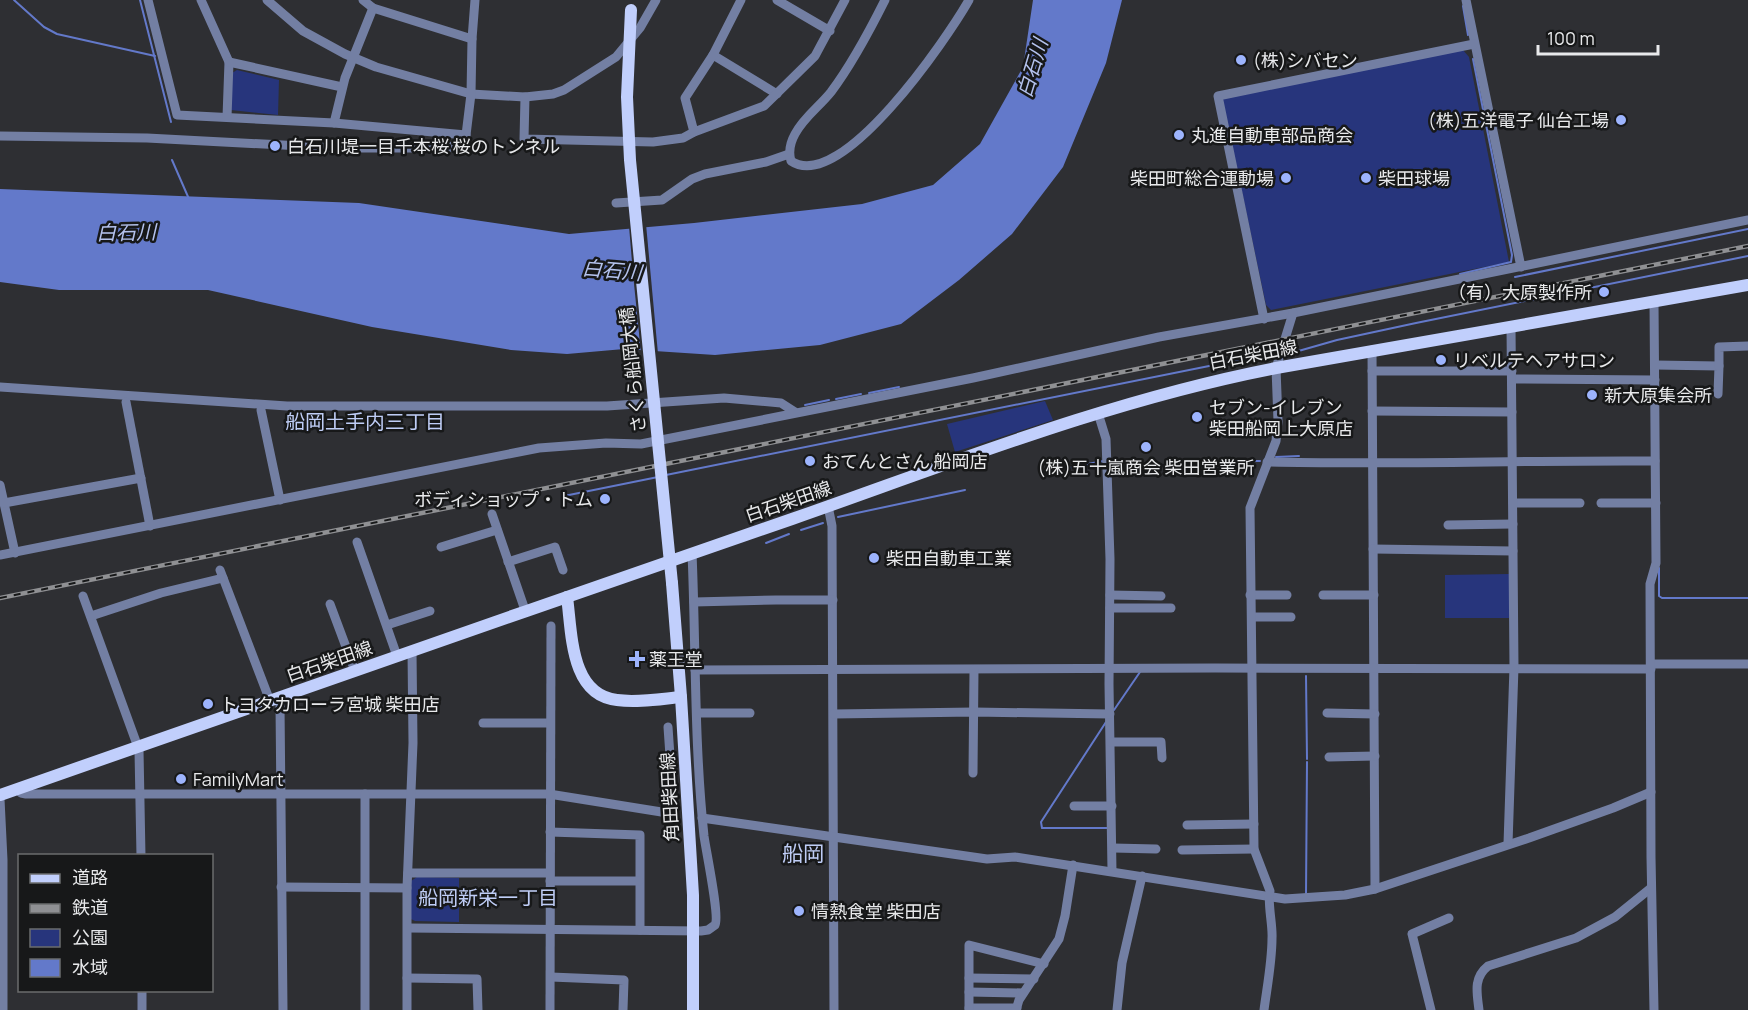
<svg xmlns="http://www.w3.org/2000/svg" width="1748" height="1010" font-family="Manrope,'Noto Sans JP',sans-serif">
<rect width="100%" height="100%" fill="#2e2f33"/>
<g fill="#27357c">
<polygon points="1463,50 1469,57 1509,262 1271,310 1266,305 1222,98"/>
<polygon points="237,70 279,80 278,115 231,110 232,73"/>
<polygon points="1045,401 1053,420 955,452 947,424"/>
<polygon points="1509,574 1509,618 1445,618 1445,575"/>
<polygon points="417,877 459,878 459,922 415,921 411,919 411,881"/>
</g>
<polygon fill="#6379ca" points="1033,0 1122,0 1106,63 1063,167 1012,234 959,280 901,324 820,345 715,355 624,349 567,354 511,350 372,327 208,290 59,290 0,282 0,189 359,203 569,234 694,223 862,204 933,185 980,144 1023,67"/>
<polygon fill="#2e2f33" points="646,224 658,354 641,353 633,274 629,226"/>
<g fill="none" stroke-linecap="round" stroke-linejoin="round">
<g stroke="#6379ca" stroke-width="2">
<polyline points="14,0 44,27 57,34 155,56"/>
<polyline points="140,0 171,122"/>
<polyline points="1463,6 1468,35"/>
<polyline points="172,160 189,199"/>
<polyline points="1460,274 1511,262 1512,255 1473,59"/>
<polyline points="1515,277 1748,229"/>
<polyline points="1295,352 1337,340 1416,323 1748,256"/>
<polyline points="869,393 899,387"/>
<polyline points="836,399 861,394"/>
<polyline points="805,405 829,400"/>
<polyline points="1276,457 1299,456"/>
<polyline points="1180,461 1188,461"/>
<polyline points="1201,461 1234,461"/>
<polyline points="1245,461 1260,461"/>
<polyline points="1068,468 1103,461"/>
<polyline points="666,475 1229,362 1270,357"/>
<polyline points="564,496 658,477"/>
<polyline points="838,517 965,490"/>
<polyline points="801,530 823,523"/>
<polyline points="766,543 789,534"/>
<polyline points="1659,568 1659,596 1662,598 1748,598"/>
<polyline points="1306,676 1307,759"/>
<polyline points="1114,710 1140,672"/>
<polyline points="1106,722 1041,822 1042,828 1108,828"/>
<polyline points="1306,894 1307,762"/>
</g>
<g stroke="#737fa3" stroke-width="9">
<polyline points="148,0 177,115 334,123 466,135"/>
<polyline points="201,0 229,62 227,117"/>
<polyline points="267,0 303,31 345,54 376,67 471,94 525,97 553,94 564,90 616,57 640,28 656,0"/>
<polyline points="363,0 373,8 472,39"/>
<polyline points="777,0 830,31"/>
<path d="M885 0C869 32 852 64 831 92 819 107 804 117 795 134 790 143 788 151 791 161 841 195 948 37 969 0"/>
<polyline points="1466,0 1521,267"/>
<polyline points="713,55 777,94"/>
<polyline points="229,62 342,87"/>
<polyline points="525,97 524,139 653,142 683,138 694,132 764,106 815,56 845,0"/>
<polyline points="334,123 345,78 373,8"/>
<polyline points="694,132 685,98 713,55 741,0"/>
<polyline points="0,136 147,138 340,148 448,148 459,143 466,135 471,94 472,39 475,0"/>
<polyline points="616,203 662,200 692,179 705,174 766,162 789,154"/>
<polyline points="1264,319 1218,96 1474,44"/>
<polyline points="1372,350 1375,889"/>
<polyline points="1655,365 1719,366 1718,394"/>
<polyline points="1719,366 1719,347 1748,346"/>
<polyline points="1372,371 1512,371"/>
<polyline points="1512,379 1655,380"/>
<polyline points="0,387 287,406 607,406 724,398 781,403 795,412"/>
<polyline points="126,402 150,526"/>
<polyline points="261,410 280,500"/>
<polyline points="1372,411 1512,412"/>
<polyline points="1098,413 1106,439 1110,559 1109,684 1112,871"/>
<path d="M1267 462C1397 465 1526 460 1655 461"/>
<polyline points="0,485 15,553"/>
<polyline points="4,503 141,478"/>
<polyline points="1513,503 1580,503"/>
<polyline points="1601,503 1656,503"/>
<polyline points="828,506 832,526 834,1010"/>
<polyline points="492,514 525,610"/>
<polyline points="1448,525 1513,524"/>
<polyline points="357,542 397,656"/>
<polyline points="441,547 497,530"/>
<polyline points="1373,549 1513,551"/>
<polyline points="0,555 539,448 606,443 641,444 973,378 1159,337 1293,313 1748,220"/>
<polyline points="508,562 555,547 563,570"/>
<polyline points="220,570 270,701"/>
<polyline points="1110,595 1161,596"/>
<polyline points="1250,595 1287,595"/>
<polyline points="1323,595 1374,595"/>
<polyline points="83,596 139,750 141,856"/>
<polyline points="694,602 776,600 833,600"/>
<polyline points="330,604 355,671"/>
<polyline points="1110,608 1171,608"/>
<polyline points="91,616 161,593 223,578"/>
<polyline points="1252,617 1291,617"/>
<polyline points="387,625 430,611"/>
<polyline points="1651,664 1748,664"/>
<polyline points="695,670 1215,668 1651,669"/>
<polyline points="278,698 280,705 283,1010"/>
<polyline points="697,713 750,713"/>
<polyline points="1327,713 1375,714"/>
<polyline points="834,714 974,712 1110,714"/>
<polyline points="483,723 550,723"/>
<polyline points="1111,742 1161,742 1162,758"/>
<polyline points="1329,757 1375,756"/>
<polyline points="973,773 974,670"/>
<polyline points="18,789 21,793 26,794 549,794 674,814 668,727"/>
<polyline points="365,794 365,1010"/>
<polyline points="0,799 3,860 3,1010"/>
<polyline points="1074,806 1112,806"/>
<polyline points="702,818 987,859 1015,857 1285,899 1345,895 1375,889 1529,838 1613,808 1651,792"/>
<polyline points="1187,825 1254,824"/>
<polyline points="550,832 640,835 640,930"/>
<polyline points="1508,844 1514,667 1511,326"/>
<polyline points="1113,848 1156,849"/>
<polyline points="1182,850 1254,849"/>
<polyline points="408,873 549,873"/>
<polyline points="550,881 639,881"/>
<polyline points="281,887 407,888"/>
<path d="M408 928 701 931 708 930 715 925C720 917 706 851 704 836 694 742 696 647 692 553"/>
<polyline points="551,977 624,980 623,1010"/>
<polyline points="407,978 477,979 478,1010"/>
<polyline points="969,978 1034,979"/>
<polyline points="142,990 142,1010"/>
<polyline points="969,992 1023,993"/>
<polyline points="969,1008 1017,1008"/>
<polyline points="407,1010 407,888 413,743 412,651"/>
<polyline points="550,1010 551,626"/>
<polyline points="969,1010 969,945 1044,964"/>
<polyline points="1016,1010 1019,1000 1059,939 1065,916 1073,865"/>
<polyline points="1117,1010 1122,963 1142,876"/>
<path d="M1264 1010C1267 987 1272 962 1272 938 1273 926 1267 901 1270 891L1254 849 1250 508 1276 441 1278 421 1276 368 1293 313"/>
<polyline points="1431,1010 1412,934 1449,918"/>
<path d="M1479 1010C1477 993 1473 978 1488 966L1576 938 1615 917 1651 888"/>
<polyline points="1654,1010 1651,857 1650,584 1656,563 1654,302"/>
</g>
<g stroke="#c1cffc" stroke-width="12">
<polyline points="672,583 681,697 693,895 693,1010"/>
<path d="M567 597C572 633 570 695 617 700 637 703 660 699 681 697"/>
<path d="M0 795C263 701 528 611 792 519 952 463 1110 400 1276 368L1748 285"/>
</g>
<g stroke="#8f9093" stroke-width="4.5">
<polyline id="rail" points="0,598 1748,246"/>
</g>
<use href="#rail" stroke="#171819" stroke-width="2" stroke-dasharray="7" stroke-linecap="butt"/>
<polyline stroke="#c1cffc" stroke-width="12" points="631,10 627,97 630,160 672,583"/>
</g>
<g fill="#9db4fd" stroke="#171819" stroke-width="2">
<circle cx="1241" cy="60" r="6"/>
<circle cx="1621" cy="120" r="6"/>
<circle cx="1179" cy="135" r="6"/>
<circle cx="275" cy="146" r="6"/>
<circle cx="1286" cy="178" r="6"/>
<circle cx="1366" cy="178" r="6"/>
<circle cx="1604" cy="292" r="6"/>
<circle cx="1441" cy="360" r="6"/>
<circle cx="1592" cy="395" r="6"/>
<circle cx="1197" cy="417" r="6"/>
<circle cx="1146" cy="447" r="6"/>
<circle cx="810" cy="461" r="6"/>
<circle cx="605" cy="499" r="6"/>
<circle cx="874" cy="558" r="6"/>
<path d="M634 650h6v6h6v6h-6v6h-6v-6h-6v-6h6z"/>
<circle cx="208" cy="704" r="6"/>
<circle cx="181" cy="779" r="6"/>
<circle cx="799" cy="911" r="6"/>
</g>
<g text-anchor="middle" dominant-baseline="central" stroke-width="5" stroke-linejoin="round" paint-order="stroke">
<g font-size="18" fill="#e8e9eb" stroke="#171819" text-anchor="start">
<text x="1253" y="60">(株)シバセン</text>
<text x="1609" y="120" text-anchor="end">(株)五洋電子 仙台工場</text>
<text x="1191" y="135">丸進自動車部品商会</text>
<text x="287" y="146">白石川堤一目千本桜 桜のトンネル</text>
<text x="1274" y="178" text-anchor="end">柴田町総合運動場</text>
<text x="1378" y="178">柴田球場</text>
<text x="1592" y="292" text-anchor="end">（有）大原製作所</text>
<text x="1453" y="360">リベルテヘアサロン</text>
<text x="1604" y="395">新大原集会所</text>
<text x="1209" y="407">セブン-イレブン<tspan x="1209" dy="21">柴田船岡上大原店</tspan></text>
<text x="822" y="461">おてんとさん 船岡店</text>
<text x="1146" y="467" text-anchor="middle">(株)五十嵐商会 柴田営業所</text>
<text x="593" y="499" text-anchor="end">ボディショップ・トム</text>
<text x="886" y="558">柴田自動車工業</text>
<text x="649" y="659">薬王堂</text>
<text x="220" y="704">トヨタカローラ宮城 柴田店</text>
<text x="193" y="779">FamilyMart</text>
<text x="811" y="911">情熱食堂 柴田店</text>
</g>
<g font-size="18" fill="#e8e9eb" stroke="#171819">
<text transform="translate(1253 354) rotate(-11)">白石柴田線</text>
<text transform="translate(632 370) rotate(-96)">さくら船岡大橋</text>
<text transform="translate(788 501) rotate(-19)">白石柴田線</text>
<text transform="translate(329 661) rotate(-19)">白石柴田線</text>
<text transform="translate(669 797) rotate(-93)">角田柴田線</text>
</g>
<g font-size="20" font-style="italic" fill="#b4c2ed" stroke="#171819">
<text transform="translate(1032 68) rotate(-73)">白石川</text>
<text transform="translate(126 232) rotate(-1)">白石川</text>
<text transform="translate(612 270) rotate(5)">白石川</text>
</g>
<g font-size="20" fill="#bfcdf6" stroke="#171819">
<text x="365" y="421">船岡土手内三丁目</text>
<text x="488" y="897">船岡新栄一丁目</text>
</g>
<g font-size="21" fill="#bfcdf6" stroke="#171819">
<text x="803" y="853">船岡</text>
</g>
</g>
<rect x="18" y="854" width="195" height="138" fill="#171819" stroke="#6b6c6d" stroke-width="1.5"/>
<rect x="30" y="874" width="30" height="9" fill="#c1cffc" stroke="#6b6c6d" stroke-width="1.5"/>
<text x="72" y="884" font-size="18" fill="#e8e9eb">道路</text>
<rect x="30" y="904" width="30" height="9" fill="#8f9093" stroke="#6b6c6d" stroke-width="1.5"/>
<text x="72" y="914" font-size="18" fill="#e8e9eb">鉄道</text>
<rect x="30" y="929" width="30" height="18" fill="#27357c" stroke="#6b6c6d" stroke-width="1.5"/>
<text x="72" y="944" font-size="18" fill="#e8e9eb">公園</text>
<rect x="30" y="959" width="30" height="18" fill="#6379ca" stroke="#6b6c6d" stroke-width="1.5"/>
<text x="72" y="974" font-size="18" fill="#e8e9eb">水域</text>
<path d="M1538 45v9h120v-9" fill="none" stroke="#e8e9eb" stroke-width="3"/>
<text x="1547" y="45" font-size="18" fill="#e8e9eb" stroke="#171819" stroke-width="4.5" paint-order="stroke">100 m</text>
</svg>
